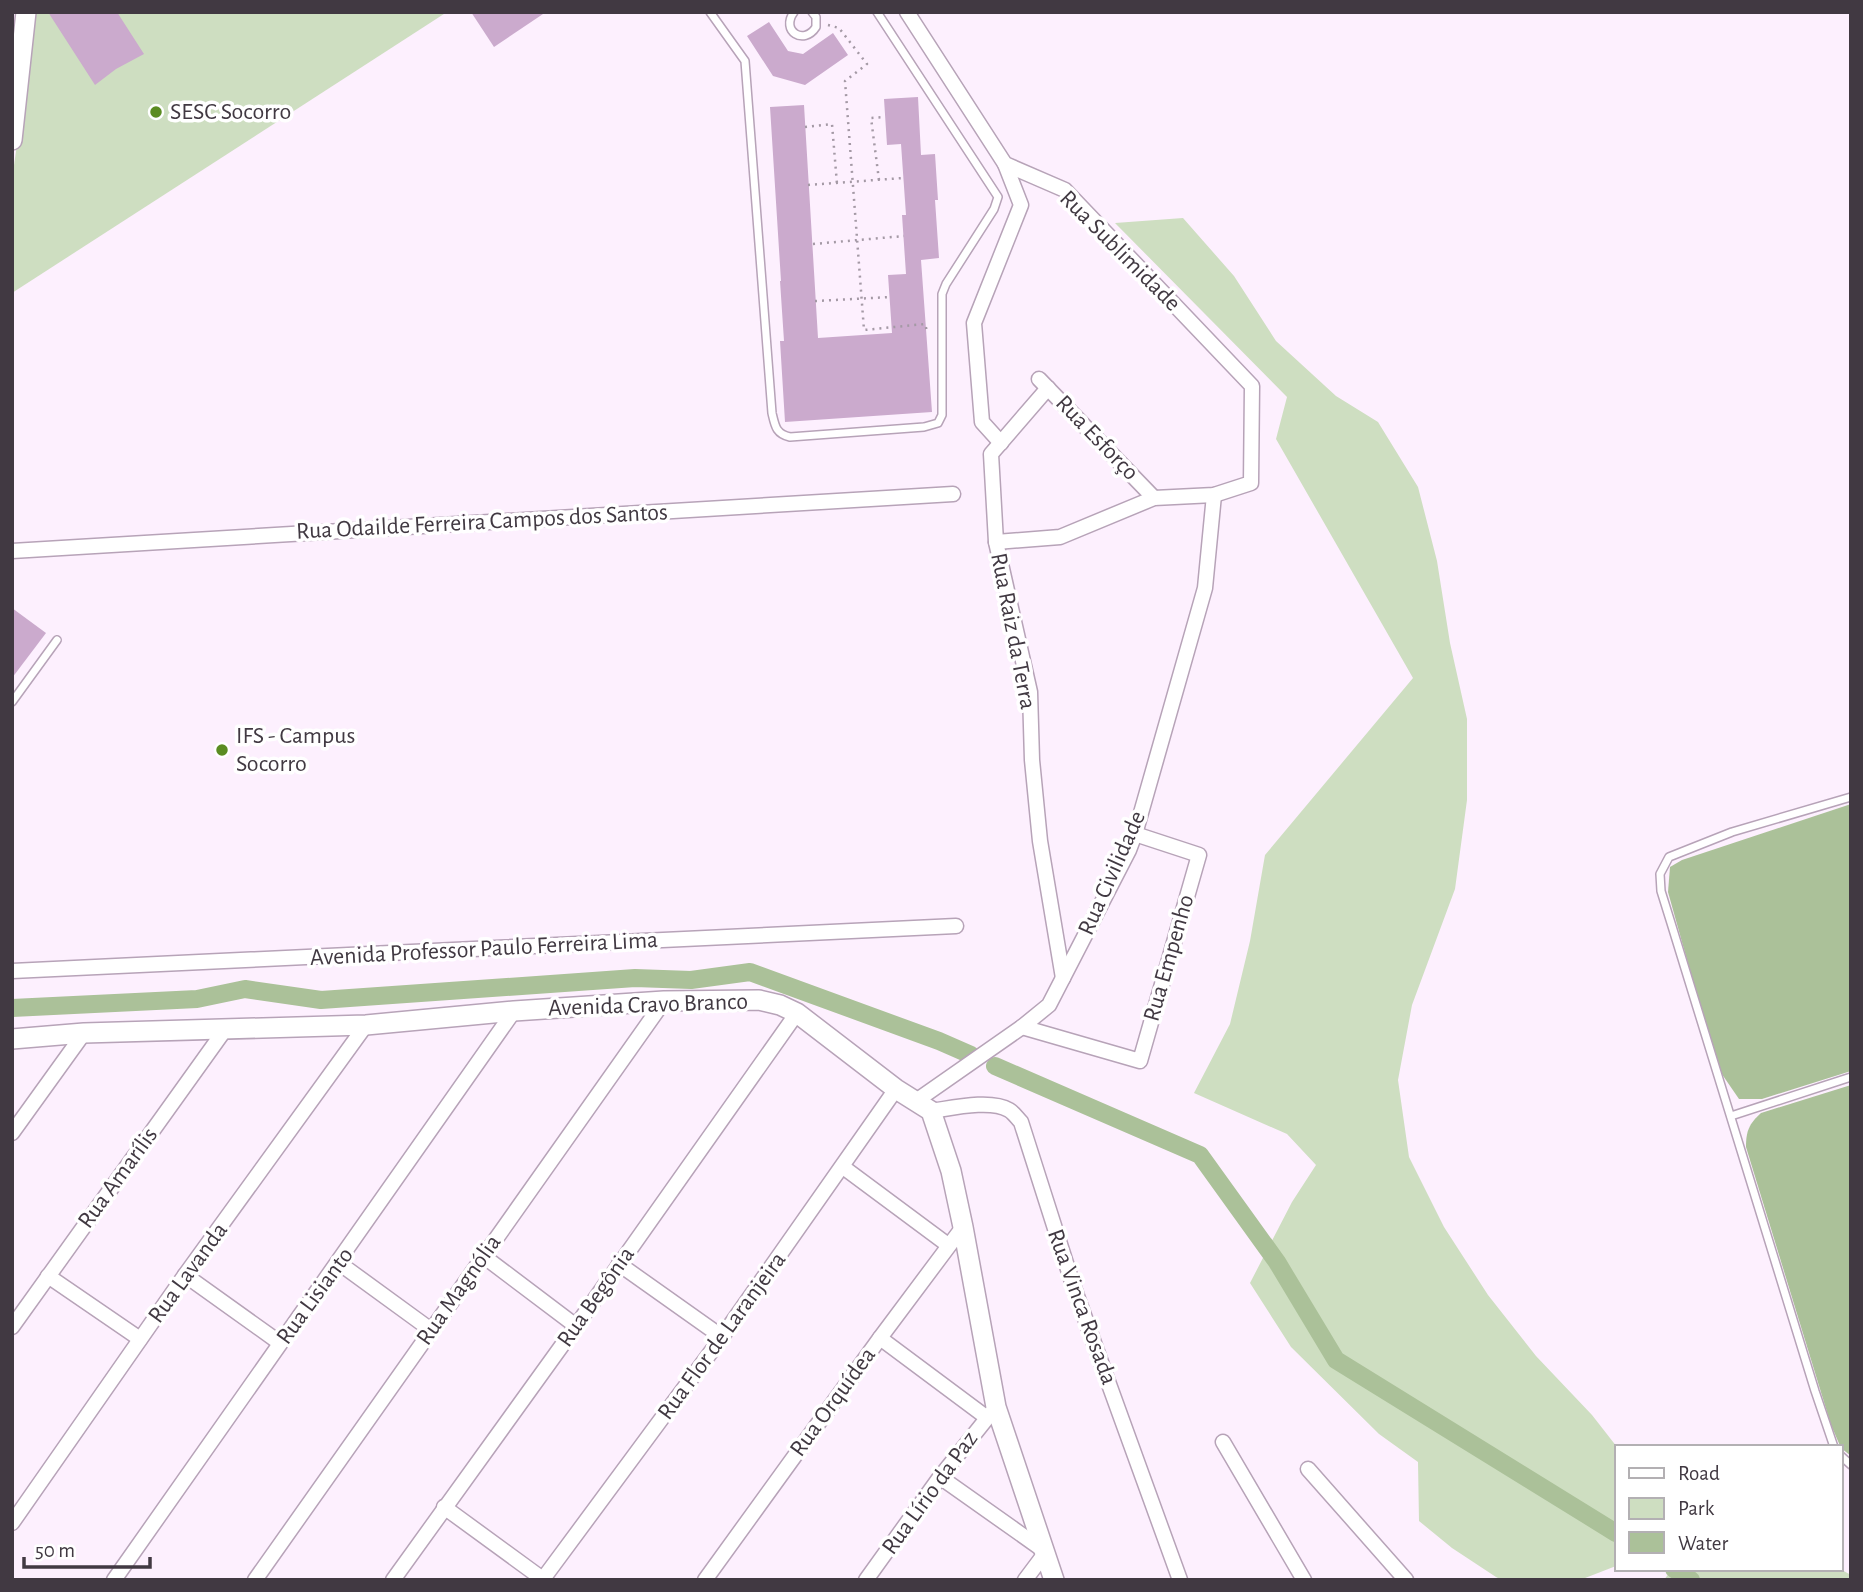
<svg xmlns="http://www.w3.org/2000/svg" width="1863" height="1592" font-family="'Alegreya Sans',sans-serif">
<rect width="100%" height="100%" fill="#fdf0fe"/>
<g fill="#cedec1">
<polygon points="36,12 447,12 12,293 12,179"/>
<polygon points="1183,218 1234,276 1276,341 1336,396 1378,422 1418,487 1437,561 1450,643 1467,719 1467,800 1455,889 1412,1005 1398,1080 1409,1157 1444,1227 1488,1295 1536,1356 1592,1415 1617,1447 1616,1566 1580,1580 1502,1580 1496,1577 1452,1548 1419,1521 1418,1462 1379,1434 1291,1347 1250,1283 1292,1202 1316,1165 1287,1134 1194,1093 1230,1024 1250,941 1265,855 1413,678 1276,439 1287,397 1115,223"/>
<polygon points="1672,1569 1840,1569 1851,1575 1851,1580 1664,1580"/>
</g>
<g fill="#abc199">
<polygon points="1851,804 1851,1071 1762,1099 1739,1099 1717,1067 1668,892 1670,867 1682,860"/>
<path d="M1851 1085V1456L1841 1448 1831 1425 1746 1147C1746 1131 1749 1124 1761 1113Z"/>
</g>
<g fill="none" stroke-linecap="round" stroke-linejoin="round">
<g stroke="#abc199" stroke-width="18">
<polyline points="12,1008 197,999 245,989 321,1000 635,978 691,980 750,972 939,1041 971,1055"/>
<polyline points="995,1066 1200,1155 1277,1262 1336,1360 1616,1533"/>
<polyline points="1674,1569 1691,1580"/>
</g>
</g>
<g fill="#cbaacd">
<polygon points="48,12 117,12 144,54 116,69 95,85"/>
<polygon points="471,12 546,12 494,47"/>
<polygon points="769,22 788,51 803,54 833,33 848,55 805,85 773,76 747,36"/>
<polygon points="918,97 921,155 935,154 938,200 935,200 939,258 921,260 932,412 785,422 780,341 784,341 780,281 781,281 770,107 804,105 818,338 892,333 888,275 906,274 902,215 906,215 901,144 887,145 884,99"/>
<polygon points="12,608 46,633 12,678"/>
</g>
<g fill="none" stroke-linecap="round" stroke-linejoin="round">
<g stroke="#b7a3b8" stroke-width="10">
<g id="lane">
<path d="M710 12 745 61 772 413C775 426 776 434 790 437L924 427 938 423 942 415V294L946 284 994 209 998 197 877 12"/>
<path d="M794 12C780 31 804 46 816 27V17L812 12"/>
<polyline points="12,702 57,640"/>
<polyline points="1731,1116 1851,1077"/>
<polyline points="1834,1447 1815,1391 1671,923 1661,891 1660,874 1669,857 1732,832 1851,797"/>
<polyline points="1840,1455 1851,1465"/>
</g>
</g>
<g stroke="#b7a3b8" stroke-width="17">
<g id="street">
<polyline points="907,12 1005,164 1065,190 1252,386 1251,483 1214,495 1154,498 1060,537 996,542"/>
<polyline points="1039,379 1154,498"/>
<polyline points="1048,388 991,454 996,542 1030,692 1032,760 1040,841 1063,978"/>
<polyline points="1001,443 982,422 974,323 1021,205 1005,164"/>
<polyline points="12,551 953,494"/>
<polyline points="12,971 956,926"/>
<polyline points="1022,1027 1140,1061 1199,855 1135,834"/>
<polyline points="916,1101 1022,1027 1049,1005 1129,850 1135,834 1205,588 1214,495"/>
<path d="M931 1111C952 1108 991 1099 1009 1110 1014 1113 1017 1118 1021 1122L1073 1285 1180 1580"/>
<polyline points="12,1133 84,1033"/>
<polyline points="843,1167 948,1245"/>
<polyline points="482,1255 576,1326"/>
<polyline points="339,1263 431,1330"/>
<polyline points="619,1264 722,1337"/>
<polyline points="185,1275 280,1343"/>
<polyline points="48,1276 140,1339"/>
<polyline points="12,1327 224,1031"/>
<polyline points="880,1338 986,1417"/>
<polyline points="1223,1442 1304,1580"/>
<polyline points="1308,1469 1406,1580"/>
<polyline points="940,1477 1046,1552 1025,1580"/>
<polyline points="444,1507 544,1580"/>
<polyline points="12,1523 185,1275 366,1025"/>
<polyline points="543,1579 722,1337 896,1089"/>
<polyline points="114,1580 514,1011"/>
<polyline points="255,1580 664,1001"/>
<polyline points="393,1580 576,1326 797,1013"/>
<polyline points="705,1580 880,1338 963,1227"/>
<polyline points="866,1580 940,1477 996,1407"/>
</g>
</g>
<g stroke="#b7a3b8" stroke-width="22">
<g id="secondary">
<polyline points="12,140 26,12"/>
<polyline points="12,1039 84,1033 366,1025 514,1011 664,1001 759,1000 780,1005 797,1013 896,1089 931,1111 951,1171 963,1227 996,1407 1054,1580"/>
</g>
</g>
<g stroke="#a499a5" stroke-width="2.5" stroke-dasharray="2 5" stroke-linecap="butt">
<polyline points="828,25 839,28 867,64 845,81 864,330 925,324 927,331"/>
<polyline points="805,127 832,124 837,184"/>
<polyline points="879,180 871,118 885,117"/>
<polyline points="808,185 903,178"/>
<polyline points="813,244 904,236"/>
<polyline points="815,301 890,297"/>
</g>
<use href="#lane" stroke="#fff" stroke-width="7"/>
<use href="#street" stroke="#fff" stroke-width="14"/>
<use href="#secondary" stroke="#fff" stroke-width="19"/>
</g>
<g fill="#5b8c22" stroke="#fff" stroke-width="2.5">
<circle cx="156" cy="112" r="7"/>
<circle cx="222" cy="750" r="7"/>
</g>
<g text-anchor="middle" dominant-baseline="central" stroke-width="7" stroke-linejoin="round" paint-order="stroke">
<g font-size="24" fill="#413942" stroke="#fff" text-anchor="start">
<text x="170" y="112">SESC Socorro</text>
<text x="236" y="736">IFS - Campus<tspan x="236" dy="28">Socorro</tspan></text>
</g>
<g font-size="24" fill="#413942" stroke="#fff">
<text transform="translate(1120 251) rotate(45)">Rua Sublimidade</text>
<text transform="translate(1097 438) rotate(46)">Rua Esforço</text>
<text transform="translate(482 522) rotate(-3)">Rua Odailde Ferreira Campos dos Santos</text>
<text transform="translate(1013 631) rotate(79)">Rua Raiz da Terra</text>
<text transform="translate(1112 873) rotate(-66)">Rua Civilidade</text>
<text transform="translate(484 949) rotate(-3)">Avenida Professor Paulo Ferreira Lima</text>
<text transform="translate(1169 958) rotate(-74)">Rua Empenho</text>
<text transform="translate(648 1005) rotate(-2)">Avenida Cravo Branco</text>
<text transform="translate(118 1178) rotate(-54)">Rua Amarílis</text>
<text transform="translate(188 1273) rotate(-54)">Rua Lavanda</text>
<text transform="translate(459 1290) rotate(-55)">Rua Magnólia</text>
<text transform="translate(315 1296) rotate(-54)">Rua Lisianto</text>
<text transform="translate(596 1297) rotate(-55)">Rua Begônia</text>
<text transform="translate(1082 1307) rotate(70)">Rua Vinca Rosada</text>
<text transform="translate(722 1336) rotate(-54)">Rua Flor de Laranjeira</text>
<text transform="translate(833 1402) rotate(-54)">Rua Orquídea</text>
<text transform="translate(930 1493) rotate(-54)">Rua Lírio da Paz</text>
</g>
</g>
<rect width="1863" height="1592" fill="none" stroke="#413942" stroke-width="28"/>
<rect x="1615" y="1445" width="228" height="126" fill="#ffffff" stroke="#b3b0b3" stroke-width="2"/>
<rect x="1629" y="1468" width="35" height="10" fill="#ffffff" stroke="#b3b0b3" stroke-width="2"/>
<text x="1678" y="1480" font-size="21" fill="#413942">Road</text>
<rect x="1629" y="1498" width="35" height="21" fill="#cedec1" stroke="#b3b0b3" stroke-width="2"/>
<text x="1678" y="1515" font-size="21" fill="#413942">Park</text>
<rect x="1629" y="1532" width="35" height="21" fill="#abc199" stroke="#b3b0b3" stroke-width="2"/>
<text x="1678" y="1550" font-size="21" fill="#413942">Water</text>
<path d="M24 1557v10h126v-10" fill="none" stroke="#413942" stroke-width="3.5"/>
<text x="35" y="1557" font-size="21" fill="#413942" stroke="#ffffff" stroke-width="5" paint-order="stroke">50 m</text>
</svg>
